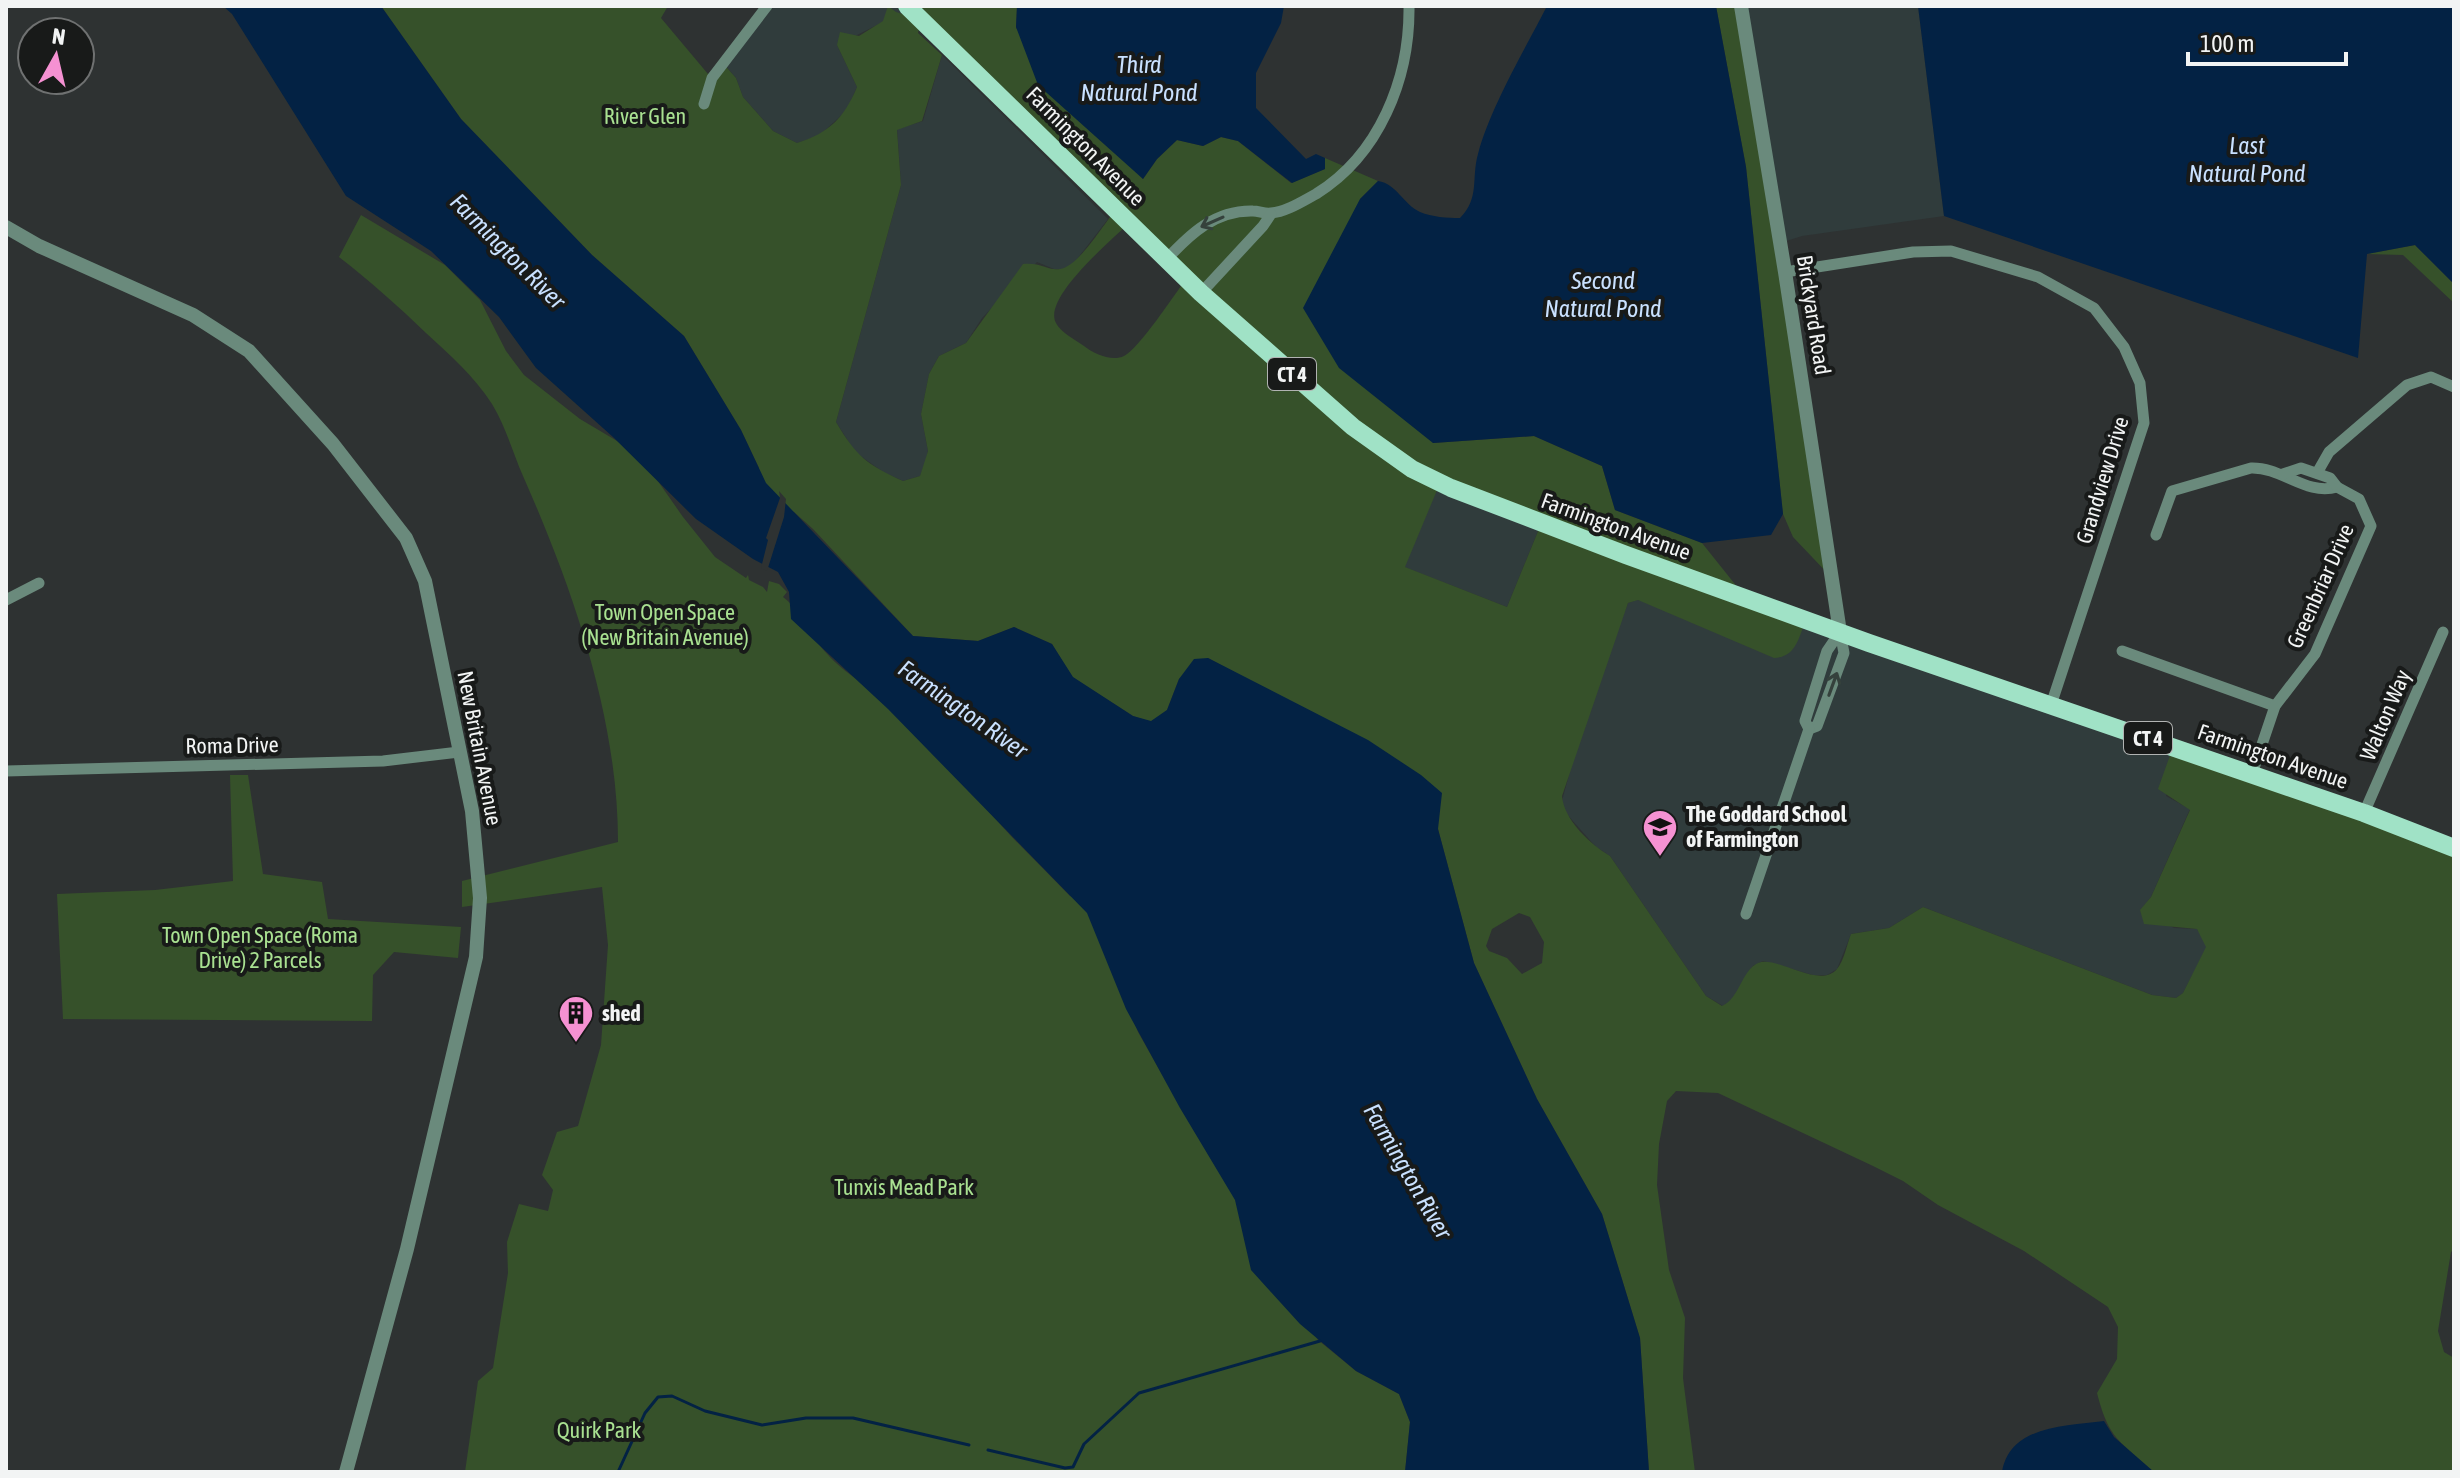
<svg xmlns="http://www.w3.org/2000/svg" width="2460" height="1478" font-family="'Asap Condensed',sans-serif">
<rect width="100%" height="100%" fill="#2e3232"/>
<g fill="#303c3c">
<polygon points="767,6 907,6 921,20 885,21 837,45 857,87 847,110 819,136 797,143 773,131 743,97 736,78 721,61"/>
<polygon points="1741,6 1918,6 1944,216 1802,236 1780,243"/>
<polygon points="942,55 1108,219 1074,263 1064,269 1054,269 1037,262 982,318 966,343 939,356 929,374 921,414 928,451 925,464 920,476 903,481 883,472 855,452 836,422 901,185 897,129 923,121"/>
<polygon points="1439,483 1541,524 1507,607 1404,567"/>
<polygon points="1637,600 1806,620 2173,747 2166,796 2190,809 2151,897 2140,911 2174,928 2197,929 2203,938 2207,947 2183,993 2176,998 2152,995 1923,907 1889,928 1851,934 1837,969 1827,975 1813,975 1763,961 1753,966 1731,1002 1723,1006 1706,996 1610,856 1596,847 1564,811 1562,801 1574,756 1618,629 1628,603"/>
</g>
<g fill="#36512a" fill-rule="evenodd">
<path d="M381 6H668L661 18 708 74 721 61 736 78 743 97 773 131 797 143C829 133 844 118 857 87L837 45 840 32 859 36 883 21 888 6 896 12 919 19 907 6H1017L1016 28 1143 179 1157 159 1177 140 1203 146 1221 137 1238 141 1291 183 1325 169V158L1378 181 1360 199 1433 443 1534 436 1602 466 1615 510 1702 543 1746 598 1806 620C1798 639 1796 657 1774 658L1638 600 1628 603 1562 796C1564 820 1590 844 1610 856L1706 996 1722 1006C1740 998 1741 971 1758 963 1777 955 1819 990 1837 969 1844 961 1847 944 1851 934L1889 928 1923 907 2152 995 2176 998 2183 993 2206 947 2197 929 2144 924 2140 910 2151 897 2190 810 2158 789 2173 747 2454 848V1249L2451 1252 2438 1331 2444 1352 2454 1358V1472H2154C2120 1441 2109 1440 2097 1393L2117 1359 2118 1327 2108 1307 2024 1251 1938 1205 1903 1181 1873 1166 1718 1093 1676 1091 1667 1101 1659 1144 1657 1185 1669 1270 1685 1318 1683 1378 1695 1472H1649L1640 1338 1602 1214 1537 1099 1474 963 1438 829 1256 684 1208 658 1179 679 1167 710 1151 722 1133 716 1072 677 1052 644 1014 627 978 641 913 636 813 529 794 512 752 495 759 468 741 430 684 336 592 255 461 119ZM921 21 1116 209C1104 224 1078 267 1060 269 1048 271 1041 262 1023 264L966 343 939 356 929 374 921 414 928 451 920 476 903 481C866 464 857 457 836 422L901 185 897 130 922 121 942 55 918 33ZM1129 223 1186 279C1175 294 1138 350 1124 356 1112 362 1094 354 1084 346 1076 340 1060 332 1056 323 1042 298 1112 240 1129 223ZM1440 483 1541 524 1507 607 1405 567ZM1519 913 1530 917 1544 942 1542 963 1522 974 1507 958 1489 951 1486 946 1492 929Z"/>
<polygon points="1716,6 1741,6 1832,578 1793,537 1783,514 1746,167"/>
<path d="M361 215 445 265 480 300 506 351 524 375 580 419 639 454 683 517 715 557 746 578 748 575 749 580 763 587 767 592 769 581 779 584 787 592 783 597C804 614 803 624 818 643 833 663 856 682 879 690L1010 835 1070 896 1091 904 1138 1032 1196 1134 1212 1150 1318 1340 1356 1371 1399 1394 1410 1422 1405 1472H465L478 1381 493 1368 508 1273 507 1242 519 1204 548 1211 553 1190 542 1175 557 1132 578 1126 601 1045 608 945 602 887 462 907V881L618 842C618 718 573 589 523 476 513 453 505 425 492 404 474 376 450 355 426 333 398 306 370 281 339 257Z"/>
<polygon points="2415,245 2454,284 2454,303 2403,255 2367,254"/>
<polygon points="230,775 248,775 263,874 322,882 328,919 461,927 458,958 394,952 373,975 372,1021 63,1019 57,894 155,890 233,881"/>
</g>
<g fill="#032244">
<polygon points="223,6 381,6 461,119 592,255 684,336 741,430 766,483 913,636 978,641 1014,627 1052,644 1073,677 1133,716 1151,721 1167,710 1179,679 1194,659 1208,658 1368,740 1421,775 1442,793 1438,829 1474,963 1537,1099 1602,1214 1640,1338 1649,1472 1405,1472 1410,1422 1399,1394 1356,1371 1300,1324 1251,1270 1235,1200 1180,1108 1126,1009 1087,913 888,709 791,619 789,592 778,572 753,559 696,519 613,437 536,368 499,317 431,251 346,196 232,14"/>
<polygon points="1017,6 1284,6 1281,23 1256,73 1256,108 1306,159 1316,154 1325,158 1325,169 1292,183 1238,141 1221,137 1203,146 1177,140 1157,159 1143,179 1038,85 1016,27"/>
<path d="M1547 6H1716L1746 167 1783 514 1771 535 1702 543 1615 510 1602 466 1534 436 1433 443 1339 368 1303 308 1360 199 1378 181C1397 184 1403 204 1420 212 1432 217 1447 218 1460 218 1480 198 1471 179 1478 154 1490 108 1525 49 1547 6Z"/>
<polygon points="1918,6 2454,6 2454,284 2415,245 2367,254 2358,358 1944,216"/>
<path d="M2104 1421 2114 1437 2154 1472H2002C2010 1425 2066 1426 2104 1421Z"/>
</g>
<polygon fill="#2e3232" points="779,491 786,499 784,517 767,571 761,568 768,540 766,538 780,498"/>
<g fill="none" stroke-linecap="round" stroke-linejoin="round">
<g stroke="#032244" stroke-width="3">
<polyline points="988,1450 1065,1468 1073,1467 1084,1444 1139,1393 1320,1341"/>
<polyline points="618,1472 645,1413 658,1397 672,1396 705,1411 762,1425 806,1418 853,1418 969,1445"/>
</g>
<g stroke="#6a8a7c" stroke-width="11">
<polyline points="704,104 712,78 767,6"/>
<path d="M1166 260C1190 234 1215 210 1253 211 1259 211 1265 214 1271 213 1286 212 1303 201 1316 194 1379 155 1410 79 1409 6"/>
<polyline points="1785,272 1913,252 1951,251 2038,277 2094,308 2124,347 2140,383 2144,423 2051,705"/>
<polyline points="1201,293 1263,226 1271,214"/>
<polyline points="2317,473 2329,452 2407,385 2431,377 2454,387"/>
<path d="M2156 535 2172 491 2251 468C2282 467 2306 496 2337 487"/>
<polyline points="6,600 39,583"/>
<polyline points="2122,651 2275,706"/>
<polyline points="1809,729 1817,726 1844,653 1840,632"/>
<polyline points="6,771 383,761 459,752"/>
<polyline points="2252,774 2275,706 2315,654 2371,526 2359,499 2337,487 2330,478 2301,468 2283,474"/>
<polyline points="2364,813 2443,632"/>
<polyline points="1746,914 1809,729 1805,721 1827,651 1840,632"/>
</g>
<g stroke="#6a8a7c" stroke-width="14">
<polyline points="1741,6 1785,272 1840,632"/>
<polyline points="6,227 39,246 193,315 249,351 333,444 406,538 425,581 472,811 480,898 476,957 407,1249 346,1472"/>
</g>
<polyline stroke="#a0e2c6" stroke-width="18" points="907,6 1201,293 1353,427 1412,469 1451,488 1626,555 1869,643 2364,813 2454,848"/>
</g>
<defs><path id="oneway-shaft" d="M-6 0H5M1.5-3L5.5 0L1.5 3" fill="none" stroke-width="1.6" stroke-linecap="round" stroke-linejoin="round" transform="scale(2)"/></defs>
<g stroke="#35413c">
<use href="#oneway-shaft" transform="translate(1212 222) rotate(156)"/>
<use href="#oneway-shaft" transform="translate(1833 684) rotate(-70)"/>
</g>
<defs>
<g id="school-pin" transform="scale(1.8)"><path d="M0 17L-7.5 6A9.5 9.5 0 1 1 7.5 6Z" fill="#f591d2" stroke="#181a19"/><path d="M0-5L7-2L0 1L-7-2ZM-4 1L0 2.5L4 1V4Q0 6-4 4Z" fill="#111"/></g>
<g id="building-pin" transform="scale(1.8)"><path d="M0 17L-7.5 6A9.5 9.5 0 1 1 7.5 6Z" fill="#f591d2" stroke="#181a19"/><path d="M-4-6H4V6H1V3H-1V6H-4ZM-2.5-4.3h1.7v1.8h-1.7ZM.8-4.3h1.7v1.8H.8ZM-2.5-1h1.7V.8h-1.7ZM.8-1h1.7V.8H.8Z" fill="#111"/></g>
</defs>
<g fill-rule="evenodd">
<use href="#school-pin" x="1660" y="827"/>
<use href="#building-pin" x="576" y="1013"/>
</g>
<g text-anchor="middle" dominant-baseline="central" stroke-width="8" stroke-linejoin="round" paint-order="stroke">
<g fill="#181a19" stroke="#b1b3b2" stroke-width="2">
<rect x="1268" y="358" width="48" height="32" rx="6"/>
<rect x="2124" y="722" width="48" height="32" rx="6"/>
</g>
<g font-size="20" font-weight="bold" fill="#f2f4f4">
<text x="1292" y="374">CT 4</text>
<text x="2148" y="738">CT 4</text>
</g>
<g font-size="22" fill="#a9e191" stroke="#181a19">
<text x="645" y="116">River Glen</text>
<text x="665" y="612">Town Open Space<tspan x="665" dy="25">(New Britain Avenue)</tspan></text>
<text x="260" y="935">Town Open Space (Roma<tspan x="260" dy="25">Drive) 2 Parcels</tspan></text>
<text x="904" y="1187">Tunxis Mead Park</text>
<text x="599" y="1430">Quirk Park</text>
</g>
<g font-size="22" fill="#f2f4f4" stroke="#181a19">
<text transform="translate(1086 146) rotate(45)">Farmington Avenue</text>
<text transform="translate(1814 315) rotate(81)">Brickyard Road</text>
<text transform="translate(2102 480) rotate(-73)">Grandview Drive</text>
<text transform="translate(1616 526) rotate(20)">Farmington Avenue</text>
<text transform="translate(2320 586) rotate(-66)">Greenbriar Drive</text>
<text transform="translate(2385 715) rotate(-67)">Walton Way</text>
<text transform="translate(232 745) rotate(-1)">Roma Drive</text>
<text transform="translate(480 748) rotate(79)">New Britain Avenue</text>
<text transform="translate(2273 756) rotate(19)">Farmington Avenue</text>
</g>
<g font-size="22" font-weight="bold" fill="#f2f4f4" stroke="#181a19" text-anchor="start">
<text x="1686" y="814">The Goddard School<tspan x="1686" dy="25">of Farmington</tspan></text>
<text x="602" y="1013">shed</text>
</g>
<g font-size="24" font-style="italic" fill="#c9e1ff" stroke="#181a19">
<text x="1139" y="64">Third<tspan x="1139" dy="28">Natural Pond</tspan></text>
<text x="2247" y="145">Last<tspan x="2247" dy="28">Natural Pond</tspan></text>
<text transform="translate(508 251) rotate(45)">Farmington River</text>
<text x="1603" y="280">Second<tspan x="1603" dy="28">Natural Pond</tspan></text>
<text transform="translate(963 709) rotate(35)">Farmington River</text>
<text transform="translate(1408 1171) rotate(60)">Farmington River</text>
</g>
</g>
<rect width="2460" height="1478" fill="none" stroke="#f2f4f4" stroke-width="16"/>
<g transform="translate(56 56) rotate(8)"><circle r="38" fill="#181a19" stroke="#6f7171" stroke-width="2"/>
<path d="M0-6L14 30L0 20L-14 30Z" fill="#f591d2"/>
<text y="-12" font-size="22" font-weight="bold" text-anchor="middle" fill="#f2f4f4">N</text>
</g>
<path d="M2188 52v12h158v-12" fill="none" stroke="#f2f4f4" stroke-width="4"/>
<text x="2200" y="52" font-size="24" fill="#f2f4f4" stroke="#181a19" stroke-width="6" paint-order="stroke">100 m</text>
</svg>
